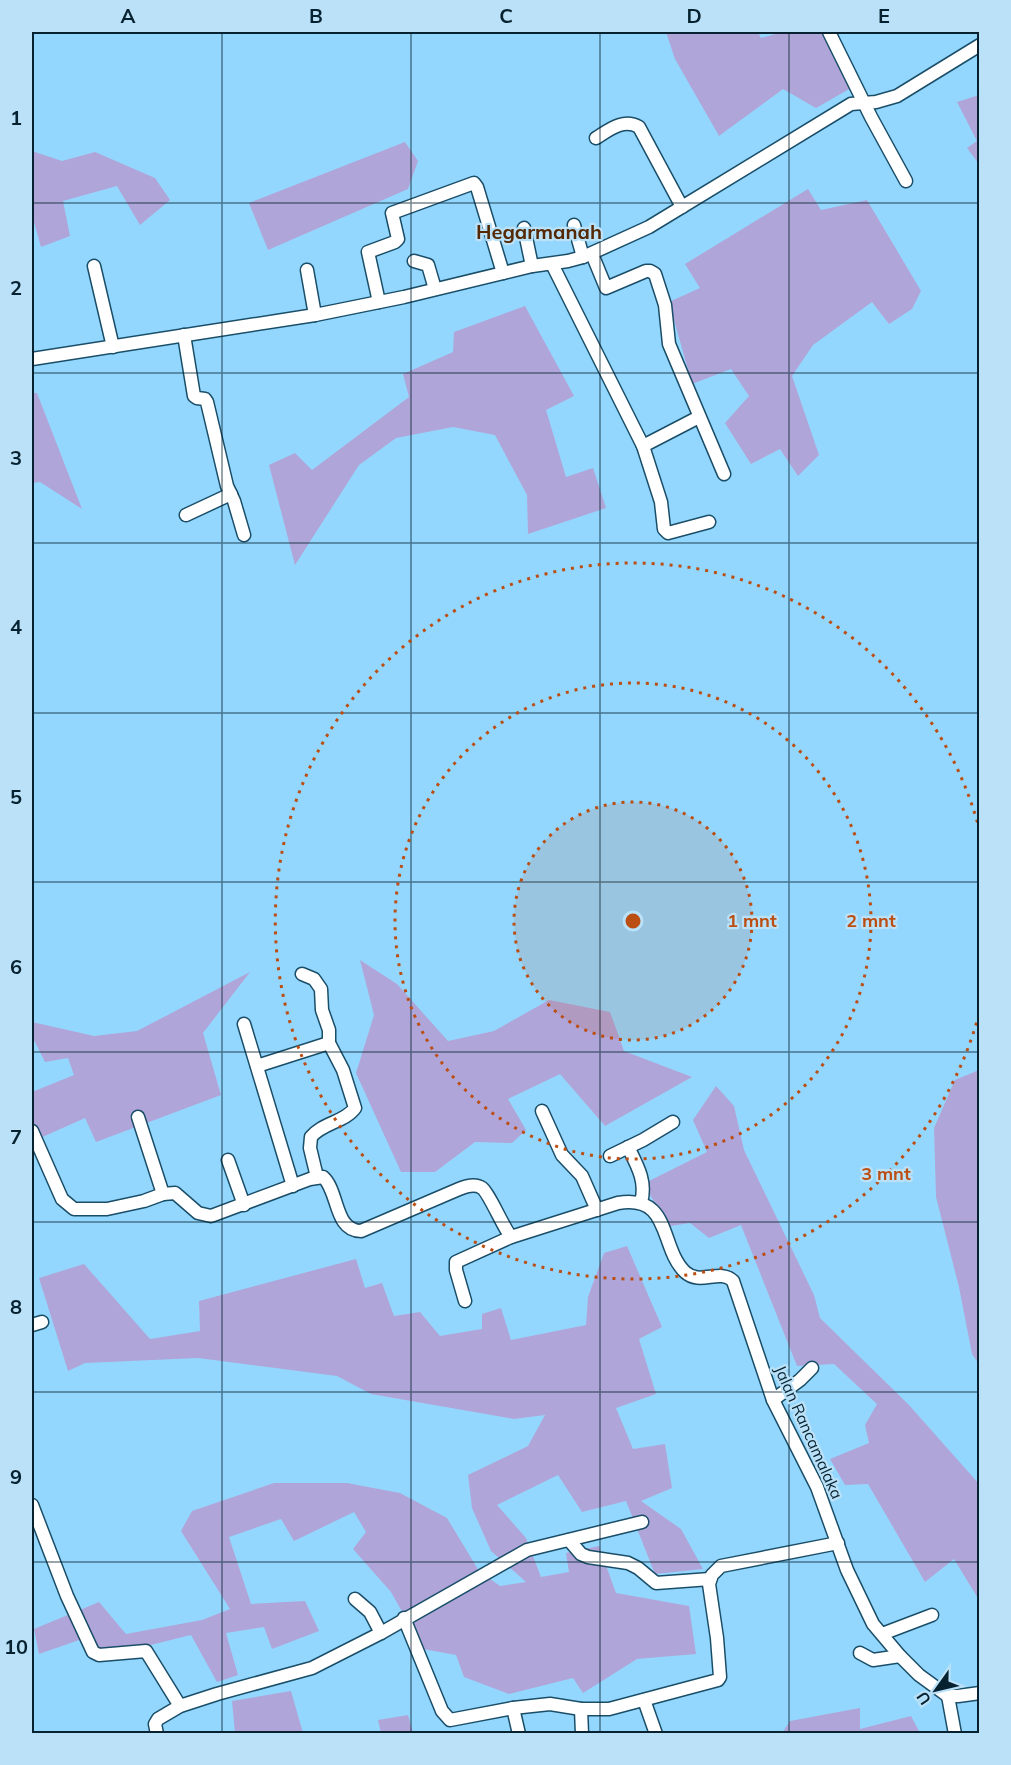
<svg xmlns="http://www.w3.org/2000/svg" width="1011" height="1765" font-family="Mulish,sans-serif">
<rect width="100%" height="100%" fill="#94d7fe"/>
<g fill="#b0a5d8">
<polygon points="666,32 758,32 761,38 783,32 825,32 851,88 816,108 783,89 719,136 675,59"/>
<polygon points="979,95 980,95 979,164 967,148 977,141 957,102"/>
<polygon points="405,142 418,161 408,189 268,250 249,203"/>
<polygon points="32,151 62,161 95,152 155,178 170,200 140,225 117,186 63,201 70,236 41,247 32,215"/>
<polygon points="808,189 821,210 867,200 921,291 912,309 889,324 872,302 813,345 792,376 819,455 798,476 780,449 751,464 725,423 749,396 731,369 692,384 669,302 700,288 685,264"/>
<polygon points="525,306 574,396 546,410 566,477 593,468 606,508 528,534 527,495 495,435 453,427 396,438 359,465 295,565 269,465 295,453 312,470 409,397 403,374 453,352 454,332"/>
<polygon points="32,393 37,393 82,509 40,482 32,483"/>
<polygon points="360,960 397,984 448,1041 494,1031 549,1000 610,1012 624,1051 692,1077 605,1126 560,1074 508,1099 526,1130 512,1143 475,1142 435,1172 401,1172 356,1073 374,1015"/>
<polygon points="250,972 203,1033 221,1095 96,1142 85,1118 38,1139 32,1127 32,1092 74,1075 68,1058 45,1062 32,1036 32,1022 94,1036 137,1031"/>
<polygon points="979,1070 979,1364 972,1354 959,1287 936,1197 934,1128 955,1080"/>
<polygon points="716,1086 734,1106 744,1150 814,1295 820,1318 909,1405 979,1484 979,1600 954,1559 925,1582 868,1484 845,1485 830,1459 869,1443 865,1425 877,1404 834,1364 797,1366 741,1225 709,1238 690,1223 670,1226 643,1184 707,1152 693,1120"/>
<polygon points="627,1246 662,1327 639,1339 656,1394 616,1408 633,1449 665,1444 672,1488 641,1501 681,1529 703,1569 655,1574 626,1501 582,1512 558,1475 497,1505 526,1538 541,1577 569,1572 566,1553 599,1546 616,1593 689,1606 696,1654 637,1659 583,1693 573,1678 509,1694 464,1677 456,1655 423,1649 391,1592 353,1549 366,1532 354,1512 294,1541 281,1519 229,1537 251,1604 305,1601 319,1631 272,1649 264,1627 226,1633 238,1675 217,1682 191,1635 106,1656 85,1638 39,1654 34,1629 99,1602 126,1634 202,1620 230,1609 181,1531 192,1511 274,1483 347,1483 400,1493 447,1518 479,1571 500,1586 526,1582 491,1551 472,1508 468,1475 528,1446 545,1415 514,1419 371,1394 337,1376 198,1358 85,1363 68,1371 39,1278 84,1264 150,1339 200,1331 199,1301 356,1259 365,1288 382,1283 394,1316 420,1312 440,1336 482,1329 482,1314 501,1308 511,1340 586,1325 588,1297 604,1253"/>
<polygon points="291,1691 303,1733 235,1733 232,1701"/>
<polygon points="860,1708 860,1729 911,1716 920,1733 782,1733 790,1721"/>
<polygon points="408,1715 413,1733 381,1733 378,1720"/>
</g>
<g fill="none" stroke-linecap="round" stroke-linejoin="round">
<g stroke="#1a4e68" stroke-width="15">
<g id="minor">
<polyline points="829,32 871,117 906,181"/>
<path d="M596 138C609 130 623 118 639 127L682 207"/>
<polyline points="574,225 583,257"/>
<polyline points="524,228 532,266"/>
<polyline points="592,254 606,288 646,271 650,271 655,274 665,305 669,344 724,474"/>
<polyline points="414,261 428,265 435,289"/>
<polyline points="552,264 643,446 661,502 664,529 668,533 709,522"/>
<polyline points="94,266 113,347"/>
<polyline points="307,270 315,315"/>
<polyline points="379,302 368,252 395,242 398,239 392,213 474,183 477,187 503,273"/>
<polyline points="184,335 194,396 197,398 205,399 207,402 227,486 234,501 244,535"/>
<polyline points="32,359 315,315 404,297 532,266 568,261 583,257 649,227 851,104 876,102 897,96 980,45"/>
<polyline points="643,446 699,417"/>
<polyline points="186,515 231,494"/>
<path d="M302 974 314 979 321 989 322 1010 329 1030V1043L343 1070 355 1108C345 1122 322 1123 311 1137L310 1148 317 1177"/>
<polyline points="244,1024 293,1186"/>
<polyline points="257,1066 329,1043"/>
<polyline points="542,1111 562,1155 582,1176 597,1210"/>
<polyline points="138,1117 163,1194"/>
<path d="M32 1131 62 1199 74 1209H107L144 1201 163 1194 175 1193 198 1213 211 1216 310 1179 323 1177C339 1191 334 1231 361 1231L459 1189C466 1186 475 1183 482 1188 489 1193 503 1227 511 1237L618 1203C672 1194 659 1247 685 1272 700 1286 720 1268 733 1281L773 1400 817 1487 847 1570 873 1624 900 1656 919 1675 941 1691 948 1696H958L980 1693"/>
<path d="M628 1147C637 1165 647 1182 641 1202"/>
<polyline points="610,1156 643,1140 673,1122"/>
<polyline points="228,1160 244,1205"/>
<polyline points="465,1301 456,1270 456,1262 511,1237"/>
<polyline points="32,1325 42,1322"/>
<polyline points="773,1400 800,1380 812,1368"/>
<polyline points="32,1505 67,1596 93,1652 99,1655 146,1651 180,1706"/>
<polyline points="569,1540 581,1554 588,1557 628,1563 638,1568 656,1583 710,1579"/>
<polyline points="355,1599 370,1612 381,1633"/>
<polyline points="404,1618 442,1711 450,1720 513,1708 550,1704 581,1709 609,1709 718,1680 720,1677 717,1638 709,1584 712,1575 721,1566 838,1543"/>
<polyline points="882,1634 932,1615"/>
<polyline points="860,1653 873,1660 900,1656"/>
<polyline points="948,1696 955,1734"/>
<polyline points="644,1700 656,1734"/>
<polyline points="513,1708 519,1734"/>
<polyline points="581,1709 582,1734"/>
<polyline points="157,1734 155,1724 158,1719 180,1706 217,1694 312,1668 381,1633 527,1550 642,1522"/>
</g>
</g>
<use href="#minor" stroke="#fff" stroke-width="12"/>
</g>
<path fill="none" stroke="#062230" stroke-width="1.5" stroke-opacity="0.55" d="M222 32V1734M411 32V1734M600 32V1734M789 32V1734M32 203H980M32 373H980M32 543H980M32 713H980M32 882H980M32 1052H980M32 1222H980M32 1392H980M32 1562H980"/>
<circle cx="633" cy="921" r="119" fill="#bb4e13" fill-opacity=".12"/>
<g fill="none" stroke="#bb4e13" stroke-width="3" stroke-dasharray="3 6">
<circle cx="633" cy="921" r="119"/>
<circle cx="633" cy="921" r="238"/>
<path d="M979 1014A358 358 0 1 1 979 828"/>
</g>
<g text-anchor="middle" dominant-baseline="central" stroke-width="4.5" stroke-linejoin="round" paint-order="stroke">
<g font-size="16" fill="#062230" stroke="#bae1f8">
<text transform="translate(809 1432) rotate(66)">Jalan Rancamalaka</text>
</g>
<g font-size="20" font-weight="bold" fill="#542803" stroke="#bae1f8">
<text x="539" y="231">Hegarmanah</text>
</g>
</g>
<circle cx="633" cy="921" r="9" fill="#bb4e13" stroke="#bae1f8" stroke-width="3"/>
<g font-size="18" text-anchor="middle" font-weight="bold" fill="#bb4e13" stroke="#bae1f8" stroke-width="4.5" stroke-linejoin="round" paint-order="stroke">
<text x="752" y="927">1 mnt</text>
<text x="871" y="927">2 mnt</text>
<text x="886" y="1180">3 mnt</text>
</g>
<rect width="1011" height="1765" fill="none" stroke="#bae1f8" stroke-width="66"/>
<g transform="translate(936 1690) rotate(236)" stroke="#bae1f8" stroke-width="4.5" paint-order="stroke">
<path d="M0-4.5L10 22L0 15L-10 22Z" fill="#062230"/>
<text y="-9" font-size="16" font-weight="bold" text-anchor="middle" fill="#062230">U</text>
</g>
<rect x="33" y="33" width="945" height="1699" fill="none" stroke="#062230" stroke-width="2"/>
<g font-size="20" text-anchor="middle" font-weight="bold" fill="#062230">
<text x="128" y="23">A</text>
<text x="316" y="23">B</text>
<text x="506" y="23">C</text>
<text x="694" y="23">D</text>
<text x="884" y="23">E</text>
<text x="16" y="125">1</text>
<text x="16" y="295">2</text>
<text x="16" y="465">3</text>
<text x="16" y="634">4</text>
<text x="16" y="804">5</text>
<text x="16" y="974">6</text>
<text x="16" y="1144">7</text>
<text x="16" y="1314">8</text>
<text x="16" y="1484">9</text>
<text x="16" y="1654">10</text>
</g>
</svg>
